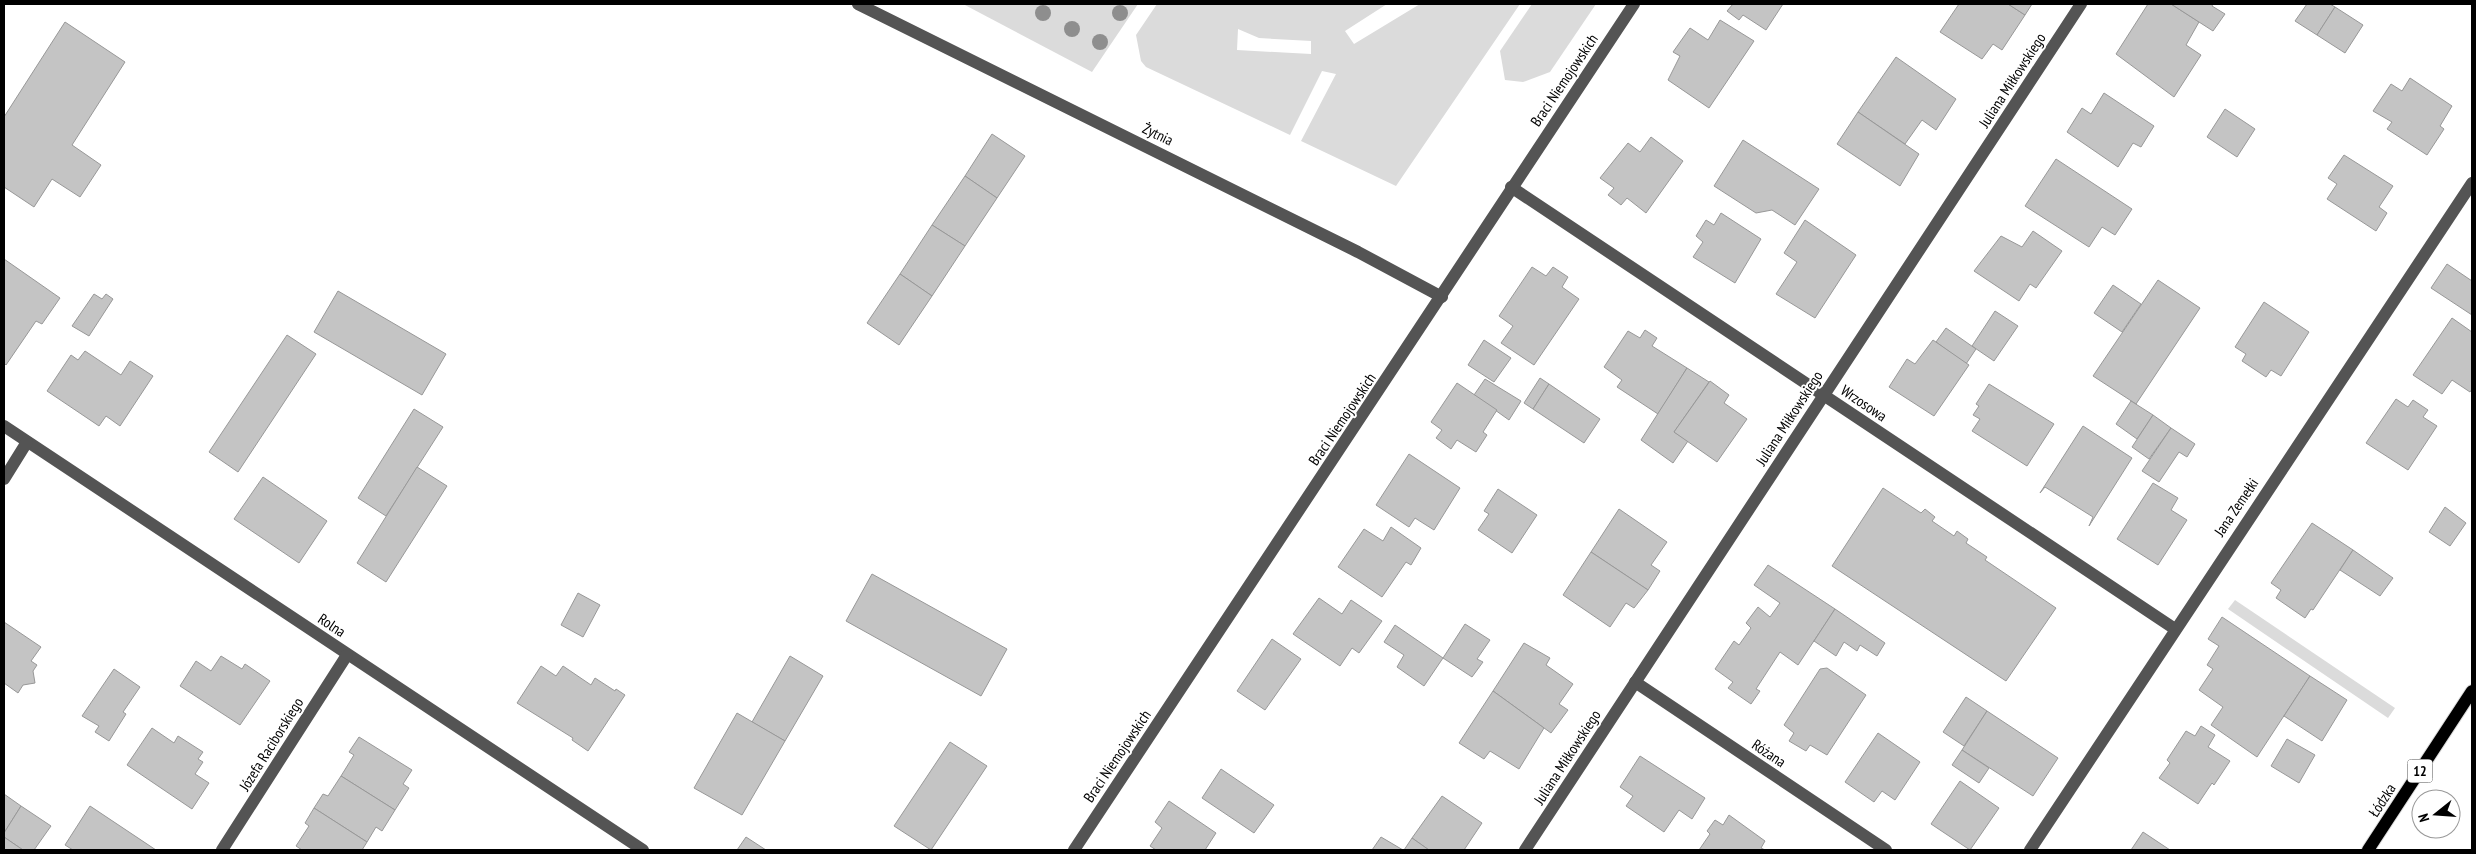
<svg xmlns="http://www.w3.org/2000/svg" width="2476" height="854" font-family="'PT Sans Narrow',sans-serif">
<rect width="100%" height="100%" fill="#fff"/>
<g fill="#dbdbdb" fill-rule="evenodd">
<polygon points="963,4 1138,4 1092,72"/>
<path d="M1157 4H1387L1345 31 1354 44 1420 4H1520L1396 186 1301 141 1336 74 1322 71 1290 135 1146 67 1141 61 1136 35ZM1238 29 1259 38 1311 41V54L1237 50Z"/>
<polygon points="1532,4 1596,4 1550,72 1523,82 1505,80 1500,51"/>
<polygon points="2235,600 2395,708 2388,718 2228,609"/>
</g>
<g fill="#c4c4c4" stroke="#989898">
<polygon points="1733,4 1783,4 1766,30 1743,15 1739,20 1727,11"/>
<polygon points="1959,4 2008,4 2025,15 2002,50 1993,44 1982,59 1940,32"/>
<polygon points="2008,4 2032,4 2025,15"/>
<polygon points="2148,4 2171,4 2199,22 2186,45 2201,55 2174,97 2116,54"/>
<polygon points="2171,4 2213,4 2212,6 2225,14 2213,31"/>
<polygon points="2307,4 2330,4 2335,7 2317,35 2295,21"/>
<polygon points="2335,7 2363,25 2345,53 2317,35"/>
<polygon points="1720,20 1754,41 1709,108 1668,80 1680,56 1673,52 1690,28 1708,40"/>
<polygon points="65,22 125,62 72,145 101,165 80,197 52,179 34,207 4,187 4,117"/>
<polygon points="1896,57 1956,99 1936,130 1922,120 1905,144 1858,112"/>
<polygon points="2410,78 2452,106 2440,126 2444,129 2427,155 2387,129 2392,122 2373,111 2391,84 2402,91"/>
<polygon points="2104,93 2154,126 2141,147 2133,143 2118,167 2067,132 2082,108 2091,114"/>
<polygon points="2225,109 2255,129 2237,157 2207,137"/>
<polygon points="1858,112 1919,154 1900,186 1837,144"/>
<polygon points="992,134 1025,156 997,198 965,176"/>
<polygon points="1651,137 1683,161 1646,213 1627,198 1621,205 1608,195 1614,188 1600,178 1628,143 1640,152"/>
<polygon points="1743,140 1819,189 1795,225 1772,210 1756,213 1714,186"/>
<polygon points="2344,155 2393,186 2379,207 2387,213 2376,231 2327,199 2337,184 2328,178"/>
<polygon points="2056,159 2132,209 2115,235 2102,227 2089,247 2025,206"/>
<polygon points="965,176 997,198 965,246 932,225"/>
<polygon points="1721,213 1761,239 1735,283 1693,257 1703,242 1696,236 1706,220 1714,225"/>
<polygon points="1805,220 1856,255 1815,318 1776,294 1797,262 1784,253"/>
<polygon points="932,225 965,246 932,296 900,274"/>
<polygon points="2033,231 2062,251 2036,288 2030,284 2019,301 1974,271 2001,236 2022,247"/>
<polygon points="4,259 60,298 42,324 36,321 6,365 4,363"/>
<polygon points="2447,264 2472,281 2472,315 2431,288"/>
<polygon points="1532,267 1546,276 1553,267 1568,277 1562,287 1579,299 1534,365 1501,343 1513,326 1499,316"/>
<polygon points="900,274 932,296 899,345 867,323"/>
<polygon points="2158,280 2200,308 2136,404 2093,376"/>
<polygon points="2113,285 2141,304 2122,332 2094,313"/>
<polygon points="338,291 446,354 422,395 314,332"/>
<polygon points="94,294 102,299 106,294 113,299 89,336 72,326"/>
<polygon points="2264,302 2309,332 2281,376 2271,370 2266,377 2242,361 2246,354 2235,347"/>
<polygon points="1995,311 2018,326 1994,361 1972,346"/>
<polygon points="2452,318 2472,332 2472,389 2470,392 2452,380 2442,394 2413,375"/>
<polygon points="1946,328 1976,349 1966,364 1936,342"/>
<polygon points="1645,330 1657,338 1652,346 1687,368 1658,414 1617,387 1622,380 1604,367 1628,331 1640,338"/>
<polygon points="287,335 316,354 238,472 209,452"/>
<polygon points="1484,340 1511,358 1494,382 1468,365"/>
<polygon points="1933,340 1969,365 1934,416 1889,387 1907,359 1915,364"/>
<polygon points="85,351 121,375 130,361 153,376 120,426 106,416 99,426 47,391 71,355 78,360"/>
<polygon points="1687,368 1709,382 1674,432 1688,441 1673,463 1641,440"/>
<polygon points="1540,378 1549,384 1533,409 1524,403"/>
<polygon points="1485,379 1521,401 1509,420 1474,395"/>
<polygon points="1710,381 1729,395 1724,403 1747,419 1717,462 1674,432"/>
<polygon points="1457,383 1497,410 1483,432 1487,435 1476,452 1457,440 1451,449 1436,438 1442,430 1431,422"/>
<polygon points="1549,384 1600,419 1584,443 1533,409"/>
<polygon points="1989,384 2054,424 2027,466 1972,431 1980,419 1973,415 1979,406 1976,404"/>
<polygon points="2396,399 2408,407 2413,400 2428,410 2423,417 2437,426 2408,470 2366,443"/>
<polygon points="2131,401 2153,415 2137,439 2116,424"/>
<polygon points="414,409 443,427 386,516 358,498"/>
<polygon points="2153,415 2171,428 2149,459 2132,447"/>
<polygon points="2083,426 2132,458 2089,526 2093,517 2045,487 2040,493"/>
<polygon points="2171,428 2195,444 2187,457 2179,452 2159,482 2142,471"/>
<polygon points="1409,454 1460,488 1434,530 1415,518 1409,527 1376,505"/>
<polygon points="417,467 447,486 386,582 357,563"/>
<polygon points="263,477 327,521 299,563 234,519"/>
<polygon points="2153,483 2178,498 2171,510 2187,520 2158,565 2117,539"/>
<polygon points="1883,488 1921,513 1925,509 1935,517 1932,521 1954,536 1957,531 1968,539 1966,543 1987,557 1985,560 2056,608 2006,681 1832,566"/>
<polygon points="1498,489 1537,515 1512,553 1478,530 1489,514 1484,511"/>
<polygon points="2445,507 2466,523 2450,546 2429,532"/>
<polygon points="1619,509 1667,542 1651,565 1660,571 1648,590 1591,552"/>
<polygon points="2312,523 2353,550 2313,610 2311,609 2305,618 2276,598 2281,590 2271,583"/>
<polygon points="1391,527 1421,548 1411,565 1406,562 1382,597 1338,567 1364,529 1383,541"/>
<polygon points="2353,550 2393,578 2380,596 2340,570"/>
<polygon points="1591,552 1648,590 1634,608 1626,603 1610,627 1563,595"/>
<polygon points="1768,565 1835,609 1798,665 1780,652 1756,689 1760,691 1751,704 1728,688 1733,682 1715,669 1734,641 1739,645 1751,628 1746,623 1758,607 1770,617 1780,603 1754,585"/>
<polygon points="872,574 1007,649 981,696 846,621"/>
<polygon points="578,593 600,605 583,637 561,625"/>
<polygon points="1319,598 1342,614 1351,600 1382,621 1359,653 1352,648 1340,666 1293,634"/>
<polygon points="1835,609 1885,643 1877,656 1860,645 1857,651 1844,642 1836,656 1814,641"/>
<polygon points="2222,617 2310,676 2257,757 2211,725 2223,707 2199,690 2213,669 2207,665 2219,646 2208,639"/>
<polygon points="4,622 41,647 31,661 37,665 33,671 35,683 23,685 18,693 4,683"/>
<polygon points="1465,624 1490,640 1477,659 1483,662 1472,677 1443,658"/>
<polygon points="1395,625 1443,658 1424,686 1397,667 1404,655 1384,642"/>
<polygon points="1272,639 1301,659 1265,710 1237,691"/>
<polygon points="1524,643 1550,658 1546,665 1573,684 1559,704 1568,710 1551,733 1493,691"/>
<polygon points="221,656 242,669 245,664 270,681 240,725 180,686 196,661 211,671"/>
<polygon points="790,656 823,676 785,741 752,722"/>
<polygon points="541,666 556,676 563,666 591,685 595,678 615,691 616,689 625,695 588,751 572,740 573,738 517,703"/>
<polygon points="1827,668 1866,695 1827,755 1810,745 1806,751 1789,741 1794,733 1784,725 1820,669"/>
<polygon points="114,669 140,687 123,712 126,714 109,741 95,732 99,726 82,716"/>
<polygon points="2310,676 2347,700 2322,741 2284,716"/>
<polygon points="1493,691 1544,728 1519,769 1490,751 1484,759 1459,743"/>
<polygon points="1966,697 1987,711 1964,746 1943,732"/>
<polygon points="1987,711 2058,758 2033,796 1962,750"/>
<polygon points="737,713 785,741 742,815 694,788"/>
<polygon points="2201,726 2215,735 2208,747 2230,761 2214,785 2212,783 2198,804 2159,778 2170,763 2167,760 2186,731 2195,736"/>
<polygon points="152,728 174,743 178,736 203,752 198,759 203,762 195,774 209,783 192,809 127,765"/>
<polygon points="1878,733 1920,762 1895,800 1882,791 1874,802 1845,782"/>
<polygon points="359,737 412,770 403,784 409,788 395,810 341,776 354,755 349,752"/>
<polygon points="2287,739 2315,755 2299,783 2271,766"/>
<polygon points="950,742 987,766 931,850 894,826"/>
<polygon points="1962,750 1989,768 1979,783 1952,765"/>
<polygon points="1640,756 1705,798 1692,819 1679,810 1664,832 1626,806 1633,796 1620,787"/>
<polygon points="1221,769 1274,805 1254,833 1202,798"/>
<polygon points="341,776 395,810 382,831 376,827 367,842 314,808 323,794 328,796"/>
<polygon points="1960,781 1999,808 1970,850 1931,824"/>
<polygon points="4,794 21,806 4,833"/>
<polygon points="1442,796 1482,823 1464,850 1429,850 1412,838"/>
<polygon points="1169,801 1216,833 1205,850 1156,850 1150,846 1162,828 1155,822"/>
<polygon points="21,806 51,826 34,850 23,850 4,837 4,833"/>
<polygon points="90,806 156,850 73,850 65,845"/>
<polygon points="314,808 367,842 362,850 302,850 296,846 309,826 305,823"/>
<polygon points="1729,815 1765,841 1761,848 1765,850 1699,850 1710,834 1707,831 1715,820 1723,825"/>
<polygon points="2143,832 2170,850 2131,850"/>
<polygon points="4,837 23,850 4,850"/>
<polygon points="746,837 766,850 737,850"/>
<polygon points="1381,837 1403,850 1372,850"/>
<polygon points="1412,838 1429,850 1404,850"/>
</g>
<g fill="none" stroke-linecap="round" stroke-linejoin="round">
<g stroke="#dbdbdb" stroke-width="14">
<polyline id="major" points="2368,850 2472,691"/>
</g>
<g stroke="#545454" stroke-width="12">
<polyline points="858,4 1358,252 1442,297"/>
<polyline points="1511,187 2175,629"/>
<polyline points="4,426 643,850"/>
<polyline points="4,479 27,442"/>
<polyline points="1635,682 1886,850"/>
<polyline points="222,850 347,655"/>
<polyline points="1074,850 1634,4"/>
<polyline points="1525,850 2081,4"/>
<polyline points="2030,850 2472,183"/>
</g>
<use href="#major" stroke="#000" stroke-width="12"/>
</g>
<g fill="#8e8e8e">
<circle cx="1043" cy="13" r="8"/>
<circle cx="1120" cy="13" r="8"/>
<circle cx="1072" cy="29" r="8"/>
<circle cx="1100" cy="42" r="8"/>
</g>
<g text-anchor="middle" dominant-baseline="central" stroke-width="4" stroke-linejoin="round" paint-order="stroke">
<rect fill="#fff" stroke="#4c4c4c" stroke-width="1" x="2407.5" y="759.5" width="25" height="23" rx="4"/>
<g font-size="14" font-weight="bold" fill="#000">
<text x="2420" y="771">12</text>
</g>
<g font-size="15" fill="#000" stroke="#fff">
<text transform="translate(1564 80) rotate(-56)">Braci Niemojowskich</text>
<text transform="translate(2012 80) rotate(-57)">Juliana Miłkowskiego</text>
<text transform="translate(1158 134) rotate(26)">Żytnia</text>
<text transform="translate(1864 403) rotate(34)">Wrzosowa</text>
<text transform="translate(1789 418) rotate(-57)">Juliana Miłkowskiego</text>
<text transform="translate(1342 419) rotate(-56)">Braci Niemojowskich</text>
<text transform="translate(2236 507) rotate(-56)">Jana Zemełki</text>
<text transform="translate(332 625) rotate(34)">Rolna</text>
<text transform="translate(271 744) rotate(-58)">Józefa Raciborskiego</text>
<text transform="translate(1769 753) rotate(34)">Różana</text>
<text transform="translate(1117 756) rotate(-56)">Braci Niemojowskich</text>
<text transform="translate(1567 757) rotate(-57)">Juliana Miłkowskiego</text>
<text transform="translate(2382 800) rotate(-57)">Łódzka</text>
</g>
</g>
<rect width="2476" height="854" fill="none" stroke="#000000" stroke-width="10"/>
<g transform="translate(2436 814) rotate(253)"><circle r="24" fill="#ffffff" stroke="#999999"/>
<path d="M0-4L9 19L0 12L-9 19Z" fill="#000000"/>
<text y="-8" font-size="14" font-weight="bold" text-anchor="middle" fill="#000000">N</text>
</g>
</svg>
